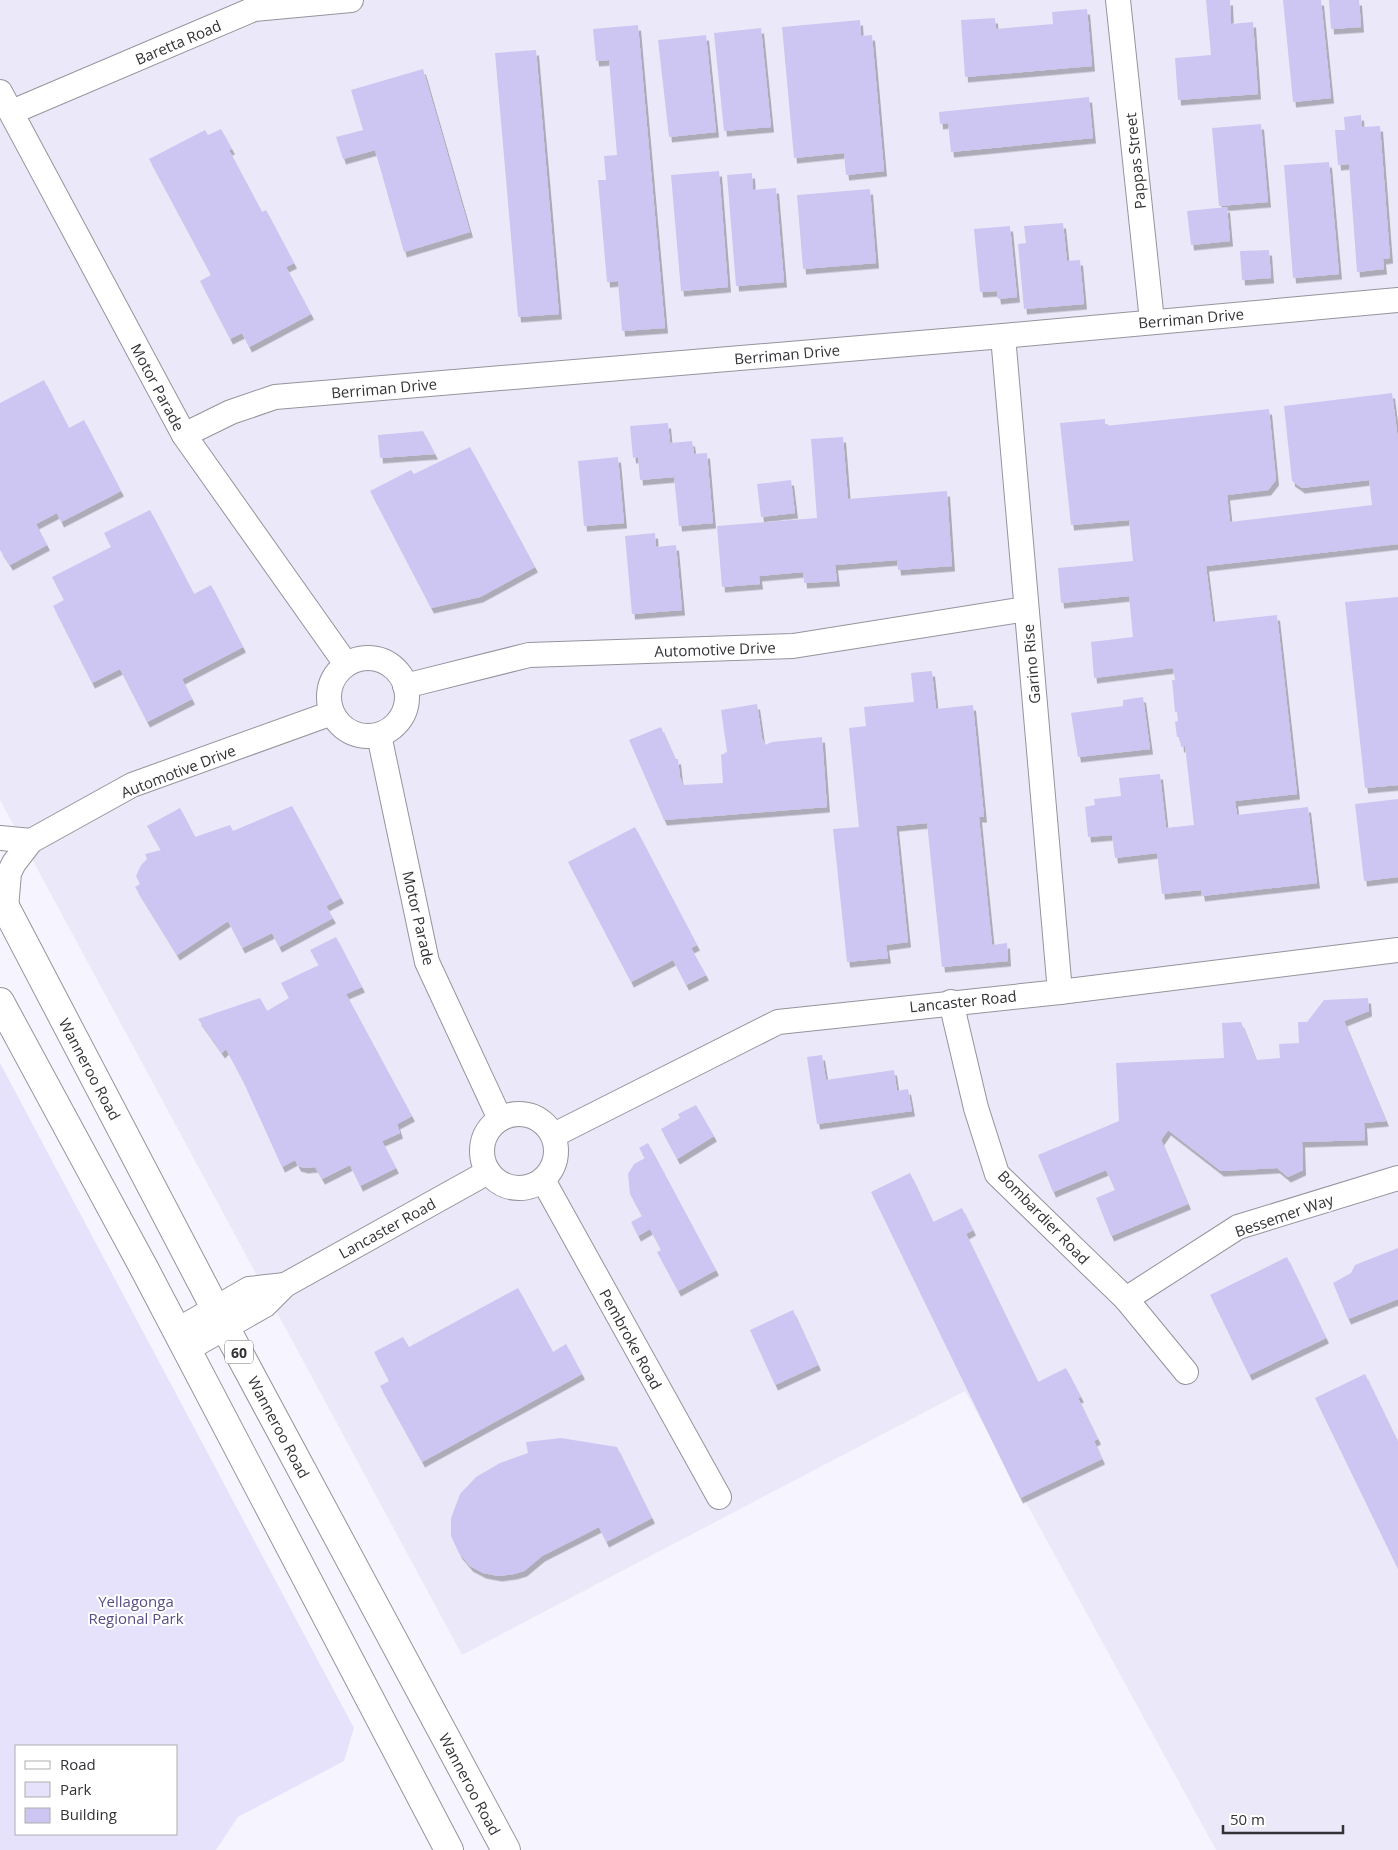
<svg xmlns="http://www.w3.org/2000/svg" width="1398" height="1850" font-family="'Open Sans',sans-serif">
<defs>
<filter id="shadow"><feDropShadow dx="3" dy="5.5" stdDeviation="0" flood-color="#0004"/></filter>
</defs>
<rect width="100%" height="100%" fill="#f6f5ff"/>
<polygon fill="#ebe9f9" points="0,0 1398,0 1398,1850 1216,1850 965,1391 462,1655 0,800"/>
<path fill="#e6e2fc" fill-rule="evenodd" d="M0 1063 354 1728 344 1761 238 1817 216 1850H0ZM16 1746H176V1834H16Z"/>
<g fill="#cdc6f2" filter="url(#shadow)">
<polygon points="1206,0 1230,0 1231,24 1253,22 1258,94 1178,100 1175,58 1211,55"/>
<polygon points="1283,0 1321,0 1331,98 1293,102"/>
<polygon points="1329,0 1359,0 1361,27 1331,29"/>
<polygon points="1087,9 1092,66 965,77 961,20 995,18 996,29 1053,24 1052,12"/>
<polygon points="860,20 861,36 872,35 884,171 846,175 844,153 794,158 782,27"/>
<polygon points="638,25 665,328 622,331 618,281 607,282 598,180 606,180 604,156 617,155 609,60 596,61 593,29"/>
<polygon points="761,28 771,127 724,131 714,33"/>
<polygon points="706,35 716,132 669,137 658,40"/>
<polygon points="536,50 559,314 518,317 495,53"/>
<polygon points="423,69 470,232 404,252 375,150 343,159 336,137 363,130 351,90"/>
<polygon points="1089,97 1093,138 951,152 948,123 940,124 939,112"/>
<polygon points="1361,115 1362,127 1380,126 1390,258 1383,259 1384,269 1357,272 1349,164 1338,165 1335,130 1345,130 1344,117"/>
<polygon points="1261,124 1268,202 1219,206 1212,128"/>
<polygon points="221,129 232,149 229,150 262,212 266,210 294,263 286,267 311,314 249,347 242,333 230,339 200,281 211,275 149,159 205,130 208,135"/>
<polygon points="1329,162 1339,274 1293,278 1284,165"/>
<polygon points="719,171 728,287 681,291 671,175"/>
<polygon points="752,173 753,190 776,188 784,282 736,286 727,175"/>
<polygon points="870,189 876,263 803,269 797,195"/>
<polygon points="1227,207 1230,241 1191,245 1187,211"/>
<polygon points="1063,223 1067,261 1080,260 1084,304 1024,309 1018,244 1026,243 1024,226"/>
<polygon points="1010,226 1017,297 998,299 997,291 980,292 974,229"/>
<polygon points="1269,250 1271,278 1242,280 1240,251"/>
<polygon points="44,380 69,428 84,420 121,491 61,522 57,513 36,524 47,545 10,565 0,550 0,403"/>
<polygon points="1392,393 1398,440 1398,544 1206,566 1213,622 1277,615 1297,794 1235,801 1237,815 1308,807 1317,883 1202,896 1201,890 1162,894 1157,853 1115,858 1112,835 1088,837 1085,807 1095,805 1094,799 1121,796 1119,778 1160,774 1166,828 1194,825 1185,746 1181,747 1180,737 1177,737 1175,722 1178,721 1177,712 1175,712 1172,680 1175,680 1173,668 1094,678 1091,642 1133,637 1129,596 1061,603 1058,568 1133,561 1129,520 1071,525 1060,423 1105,419 1105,426 1269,409 1276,480 1268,490 1227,495 1230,522 1372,505 1369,480 1302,488 1292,481 1284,406"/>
<polygon points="668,423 670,443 692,441 694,454 707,453 713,523 679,526 674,477 640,480 638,457 633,458 630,426"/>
<polygon points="423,431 435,454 380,458 378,435"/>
<polygon points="843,437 848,499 947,491 952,566 898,570 897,560 835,565 837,581 804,583 803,572 759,576 760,584 722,587 717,526 817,518 811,439"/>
<polygon points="470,447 535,567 480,597 431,608 370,491 411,470 414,474"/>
<polygon points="618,457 624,523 584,526 578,461"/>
<polygon points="791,480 795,513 761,517 757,484"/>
<polygon points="150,510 194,594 211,585 243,647 182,679 192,699 147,722 120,669 92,683 53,606 64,600 52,577 111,547 104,533"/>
<polygon points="655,533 656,547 676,545 682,610 632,614 625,536"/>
<polygon points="1398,597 1398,785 1365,788 1345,602"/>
<polygon points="932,671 936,709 973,705 984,817 979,817 992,945 1007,943 1008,961 942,967 927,823 896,826 908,942 886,945 888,958 847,962 833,829 859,827 849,728 866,726 864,707 914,702 911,673"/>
<polygon points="1143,697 1150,749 1078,757 1071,713 1123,706 1123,700"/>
<polygon points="757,704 762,738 765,745 772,742 822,737 827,807 664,820 629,740 661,727 675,759 678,759 680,777 683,785 723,783 721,755 727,752 721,710"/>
<polygon points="1398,799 1398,877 1364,881 1355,804"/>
<polygon points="292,806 341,898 326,906 333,918 279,947 272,933 242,948 228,921 177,955 135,887 140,884 136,876 141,865 147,859 145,854 161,850 147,826 180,808 195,837 230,825 233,831"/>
<polygon points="635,827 697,945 691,948 706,975 686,985 673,960 631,982 568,862"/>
<polygon points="336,937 362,987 346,994 412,1116 397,1124 400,1133 382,1141 396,1168 360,1186 350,1165 322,1179 315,1167 305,1168 298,1166 295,1160 282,1167 243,1081 226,1049 222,1053 198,1019 260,998 267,1011 289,998 281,983 319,965 310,950"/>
<polygon points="1368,998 1369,1011 1344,1021 1386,1121 1364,1123 1365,1140 1302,1142 1303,1170 1288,1177 1277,1168 1221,1171 1168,1130 1161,1140 1188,1204 1111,1236 1096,1198 1115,1190 1106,1170 1053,1192 1038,1155 1119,1121 1116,1063 1224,1058 1222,1023 1241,1022 1256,1060 1280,1058 1279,1044 1299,1043 1298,1022 1307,1022 1324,1000"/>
<polygon points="822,1055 826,1080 894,1070 897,1091 908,1089 912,1111 817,1124 807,1057"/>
<polygon points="696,1105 714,1136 677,1159 661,1129 680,1118 678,1114"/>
<polygon points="648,1143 716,1270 678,1291 657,1252 661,1250 650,1229 638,1236 631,1222 642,1216 630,1194 628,1174 634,1164 645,1158 639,1148"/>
<polygon points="910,1173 933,1222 962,1208 973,1230 966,1234 1038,1382 1066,1368 1081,1397 1078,1398 1098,1439 1094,1441 1102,1459 1020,1498 871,1192"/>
<polygon points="1398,1248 1398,1299 1348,1319 1333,1283 1351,1273 1355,1265"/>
<polygon points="1287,1257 1326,1338 1249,1375 1210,1295"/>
<polygon points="518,1288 553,1352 566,1344 582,1374 422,1462 380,1386 389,1381 374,1352 403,1337 409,1347"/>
<polygon points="793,1310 818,1365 775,1385 750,1330"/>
<polygon points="1365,1374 1398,1442 1398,1569 1315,1398"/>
<polygon points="561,1438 617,1447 652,1518 606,1542 599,1527 542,1556 524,1571 514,1574 499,1576 483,1573 470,1566 459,1553 451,1536 451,1518 460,1494 476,1477 500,1463 528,1453 526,1442"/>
</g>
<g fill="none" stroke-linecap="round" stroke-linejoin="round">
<g stroke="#95939c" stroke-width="26">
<g id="minor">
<polyline points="1118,0 1152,321"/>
<polyline points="0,92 184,435 346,664"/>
<polyline points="12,112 254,9 351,0"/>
<polyline points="1003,336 1060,992"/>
<polyline points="184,435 231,412 275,397 1003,336 1398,300"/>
<circle cx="368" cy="697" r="39"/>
<polyline points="405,686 529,655 793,646 1026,609"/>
<polyline points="379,735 427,962 500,1119"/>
<polyline points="0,838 31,841"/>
<polyline points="6,908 9,873 14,863 31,841 132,785 332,713"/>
<polyline points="951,1002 976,1108 997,1174 1126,1299 1186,1372"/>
<circle cx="519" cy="1151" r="37"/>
<polyline points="554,1135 778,1022 1060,992 1398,950"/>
<polyline points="543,1180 719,1497"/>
<polyline points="1126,1299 1238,1227 1398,1178"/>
<polyline points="176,1331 249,1289 285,1285"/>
<polyline points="186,1350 265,1305 285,1285 488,1172"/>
</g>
</g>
<g stroke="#95939c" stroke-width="30">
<g id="highway">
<polyline points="0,897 225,1327 506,1850"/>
<polyline points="0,1002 145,1270 449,1850"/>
</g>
</g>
<use href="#minor" stroke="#fff" stroke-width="24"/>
<use href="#highway" stroke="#fff" stroke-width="28"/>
</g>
<g text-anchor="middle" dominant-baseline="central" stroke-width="4" stroke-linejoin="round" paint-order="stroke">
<rect fill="#fff" stroke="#707072" stroke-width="1" x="225" y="1340.5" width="28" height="23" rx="4"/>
<g font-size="14" font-weight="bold" fill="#333236">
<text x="239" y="1352">60</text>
</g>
<g font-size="15" fill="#333236" stroke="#fff">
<text transform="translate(178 42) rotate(-23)">Baretta Road</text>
<text transform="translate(1135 161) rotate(-96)">Pappas Street</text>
<text transform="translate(1191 318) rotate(-5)">Berriman Drive</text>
<text transform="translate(787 354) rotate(-5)">Berriman Drive</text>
<text transform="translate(158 387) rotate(62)">Motor Parade</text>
<text transform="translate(384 388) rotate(-5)">Berriman Drive</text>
<text transform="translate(715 649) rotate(-2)">Automotive Drive</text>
<text transform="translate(1031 664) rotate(-95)">Garino Rise</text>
<text transform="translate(178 771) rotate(-21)">Automotive Drive</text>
<text transform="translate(419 918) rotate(77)">Motor Parade</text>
<text transform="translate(963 1001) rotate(-6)">Lancaster Road</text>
<text transform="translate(90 1069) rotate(62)">Wanneroo Road</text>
<text transform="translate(1284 1215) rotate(-19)">Bessemer Way</text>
<text transform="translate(1044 1217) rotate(46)">Bombardier Road</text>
<text transform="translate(387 1228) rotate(-29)">Lancaster Road</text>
<text transform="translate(631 1339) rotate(61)">Pembroke Road</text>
<text transform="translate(279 1427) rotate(62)">Wanneroo Road</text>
<text transform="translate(470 1784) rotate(62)">Wanneroo Road</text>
</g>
<g font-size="15" fill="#594d86" stroke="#fff">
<text x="136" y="1601">Yellagonga<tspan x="136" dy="17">Regional Park</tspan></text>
</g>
</g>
<rect x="15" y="1745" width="162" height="90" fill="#ffffff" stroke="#adadaf"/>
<rect x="25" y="1761" width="25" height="8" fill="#ffffff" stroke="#adadaf"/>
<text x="60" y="1770" font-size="15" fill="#333236">Road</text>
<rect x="25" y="1782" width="25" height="15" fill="#e6e2fc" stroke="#adadaf"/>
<text x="60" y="1795" font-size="15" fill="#333236">Park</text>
<rect x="25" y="1808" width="25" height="15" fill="#cdc6f2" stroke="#adadaf"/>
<text x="60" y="1820" font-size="15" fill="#333236">Building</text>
<path d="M1223 1825v8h120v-8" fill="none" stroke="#333236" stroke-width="2.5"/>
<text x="1230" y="1825" font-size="15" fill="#333236" stroke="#ffffff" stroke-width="4" paint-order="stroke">50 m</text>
</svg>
